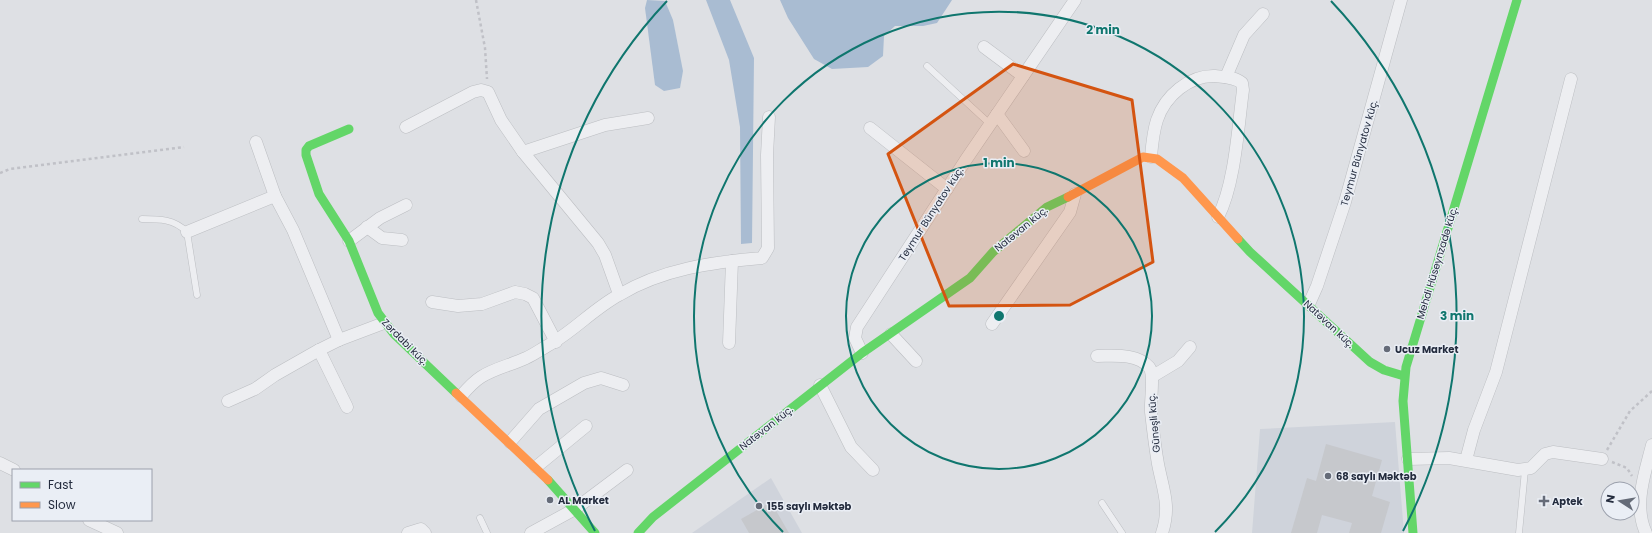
<svg xmlns="http://www.w3.org/2000/svg" width="1652" height="533" font-family="Poppins,sans-serif">
<rect width="100%" height="100%" fill="#dee0e4"/>
<g fill="#cfd3db">
<polygon points="1395,422 1404,533 1252,533 1260,429"/>
<polygon points="771,478 802,533 692,533"/>
</g>
<g fill="#a9bcd2">
<polygon points="647,0 665,1 673,20 683,71 680,88 664,91 655,85 645,8"/>
<polygon points="706,0 730,0 754,58 752,243 741,244 740,127 729,60"/>
<polygon points="780,0 952,0 937,23 923,26 895,26 884,36 883,56 868,67 832,69 814,59 788,18"/>
</g>
<g fill="#c6c8cc">
<polygon points="1326,444 1382,460 1372,496 1390,502 1381,533 1349,533 1352,523 1322,515 1317,533 1291,533 1307,478 1316,481"/>
<polygon points="771,502 789,533 749,533 741,519"/>
</g>
<g fill="none" stroke-linecap="round" stroke-linejoin="round">
<g stroke="#bcbec2" stroke-width="7">
<g id="lane">
<polyline points="927,66 990,124"/>
<path d="M142 219C160 219 174 219 187 232L197 295"/>
<polyline points="1102,503 1122,533"/>
<polyline points="480,518 487,533"/>
<polyline points="1519,533 1525,470"/>
</g>
</g>
<g stroke="#bcbec2" stroke-width="13">
<g id="street">
<polyline points="984,47 1023,76"/>
<polyline points="1226,77 1244,35 1263,14"/>
<polyline points="997,114 1024,151"/>
<polyline points="406,127 473,92 481,90 488,92 501,120 523,152 598,243 605,255 619,294"/>
<polyline points="870,128 947,189"/>
<polyline points="256,142 275,196 293,230 339,340"/>
<polyline points="523,152 605,125 648,118"/>
<path d="M1151 157C1152 145 1153 132 1157 120 1165 96 1189 75 1215 76 1224 77 1235 77 1242 83L1243 90C1238 127 1235 184 1218 217"/>
<polyline points="367,227 382,238 402,240"/>
<polyline points="187,232 275,196"/>
<polyline points="349,241 380,218 406,205"/>
<polyline points="432,302 458,306 482,304 515,292 525,294 533,298 556,342"/>
<polyline points="1309,304 1317,286 1345,202 1401,0"/>
<polyline points="992,324 1070,212 1075,194"/>
<polyline points="891,334 916,361"/>
<polyline points="729,343 732,261"/>
<polyline points="319,350 347,407"/>
<polyline points="862,353 855,338 857,327 965,161 1075,0"/>
<path d="M1097 356C1114 356 1137 353 1149 367 1155 374 1150 402 1151 412 1153 430 1155 447 1158 464 1163 490 1171 506 1162 533"/>
<polyline points="1153,376 1178,361 1190,347"/>
<polyline points="820,385 851,447 873,470"/>
<path d="M461 396C467 389 473 382 481 377 495 368 511 365 526 358 533 355 540 350 547 346 573 332 593 309 619 295 662 269 713 262 762 258L768 248 767 155 769 117"/>
<polyline points="228,401 255,389 275,375 319,350 339,340 384,323"/>
<polyline points="510,442 539,409 584,383 601,378 623,385"/>
<polyline points="1408,459 1449,458 1518,470 1531,468 1545,454 1553,452 1602,459"/>
<polyline points="1466,460 1474,430 1496,372 1571,79"/>
<polyline points="0,463 14,470"/>
<polyline points="536,467 586,426"/>
<polyline points="89,520 117,533"/>
<polyline points="408,533 421,529 425,533"/>
<polyline points="531,533 575,509 627,470"/>
<path d="M1646 533C1633 505 1645 473 1652 445"/>
</g>
</g>
<g stroke="#c0c1c7" stroke-width="2.5" stroke-dasharray="3 3" stroke-linecap="butt">
<polyline points="476,0 485,48 487,79"/>
<polyline points="0,173 10,169 184,147"/>
<polyline points="1607,450 1630,411 1652,391"/>
<polyline points="1612,462 1627,468 1632,476"/>
</g>
<use href="#lane" stroke="#edeef1" stroke-width="6"/>
<use href="#street" stroke="#edeef1" stroke-width="12"/>
<g stroke="#63d668" stroke-width="9">
<polyline points="349,129 309,146 306,150 306,155 319,194 349,241 378,313 394,334 456,393"/>
<polyline points="1238,239 1250,252 1370,362 1384,370 1404,376"/>
<polyline points="548,480 595,533"/>
<polyline points="638,533 653,517 862,353 970,278 993,252 1047,207 1068,197"/>
<polyline points="1413,533 1403,401 1406,367 1517,0"/>
</g>
<g stroke="#ff974d" stroke-width="9">
<polyline points="1068,197 1143,157 1157,159 1183,178 1238,239"/>
<polyline points="456,393 548,480"/>
</g>
</g>
<path fill="#d45411" fill-opacity="0.2" stroke="#d45411" stroke-width="3" stroke-linejoin="round" d="M1013 64 1132 100 1153 262 1070 305 949 306 888 154Z"/>
<g fill="none" stroke="#0f766e" stroke-width="2">
<circle cx="999" cy="316" r="153"/>
<path d="M783 532A305 305 0 1 1 1215 532"/>
<path d="M595 531A458 458 0 0 1 667 1M1331 1A458 458 0 0 1 1403 531"/>
</g>
<g fill="#656b78" stroke="#eaeef5" stroke-width="1.5">
<circle cx="1387" cy="349" r="4"/>
<circle cx="1328" cy="476" r="4"/>
<circle cx="550" cy="500" r="4"/>
<path d="M1542 495h4v4h4v4h-4v4h-4v-4h-4v-4h4z"/>
<circle cx="759" cy="506" r="4"/>
</g>
<g text-anchor="middle" dominant-baseline="central" stroke-width="3" stroke-linejoin="round" paint-order="stroke">
<g font-size="10" fill="#242c3e" stroke="#eaeef5">
<text transform="translate(1359 153) rotate(-74)">Teymur Bünyatov küç.</text>
<text transform="translate(931 214) rotate(-57)">Teymur Bünyatov küç.</text>
<text transform="translate(1021 229) rotate(-39)">Natəvan küç.</text>
<text transform="translate(1437 263) rotate(-73)">Mehdi Hüseynzadə küç.</text>
<text transform="translate(1329 324) rotate(43)">Natəvan küç.</text>
<text transform="translate(405 342) rotate(45)">Zərdabi küç.</text>
<text transform="translate(1154 423) rotate(-95)">Günəşli küç.</text>
<text transform="translate(766 428) rotate(-38)">Natəvan küç.</text>
</g>
<g font-size="10" font-weight="bold" fill="#242c3e" stroke="#eaeef5" text-anchor="start">
<text x="1395" y="349">Ucuz Market</text>
<text x="1336" y="476">68 saylı Məktəb</text>
<text x="558" y="500">AL Market</text>
<text x="1552" y="501">Aptek</text>
<text x="767" y="506">155 saylı Məktəb</text>
</g>
</g>
<circle cx="999" cy="316" r="6" fill="#0f766e" stroke="#eaeef5" stroke-width="2"/>
<g font-size="12" text-anchor="middle" font-weight="bold" fill="#0f766e" stroke="#eaeef5" stroke-width="3" stroke-linejoin="round" paint-order="stroke">
<text x="1103" y="34">2 min</text>
<text x="999" y="167">1 min</text>
<text x="1457" y="320">3 min</text>
</g>
<rect x="12" y="469" width="140" height="52" fill="#eaeef5" stroke="#9ba0ac"/>
<rect x="20" y="482" width="20" height="6" fill="#63d668" stroke="#9ba0ac"/>
<text x="48" y="489" font-size="12" fill="#242c3e">Fast</text>
<rect x="20" y="502" width="20" height="6" fill="#ff974d" stroke="#9ba0ac"/>
<text x="48" y="509" font-size="12" fill="#242c3e">Slow</text>
<g transform="translate(1620 501) rotate(282)"><circle r="19" fill="#eaeef5" stroke="#9ba0ac"/>
<path d="M0-3L7 15L0 10L-7 15Z" fill="#656b78"/>
<text y="-6" font-size="11" font-weight="bold" text-anchor="middle" fill="#242c3e">N</text>
</g>
</svg>
